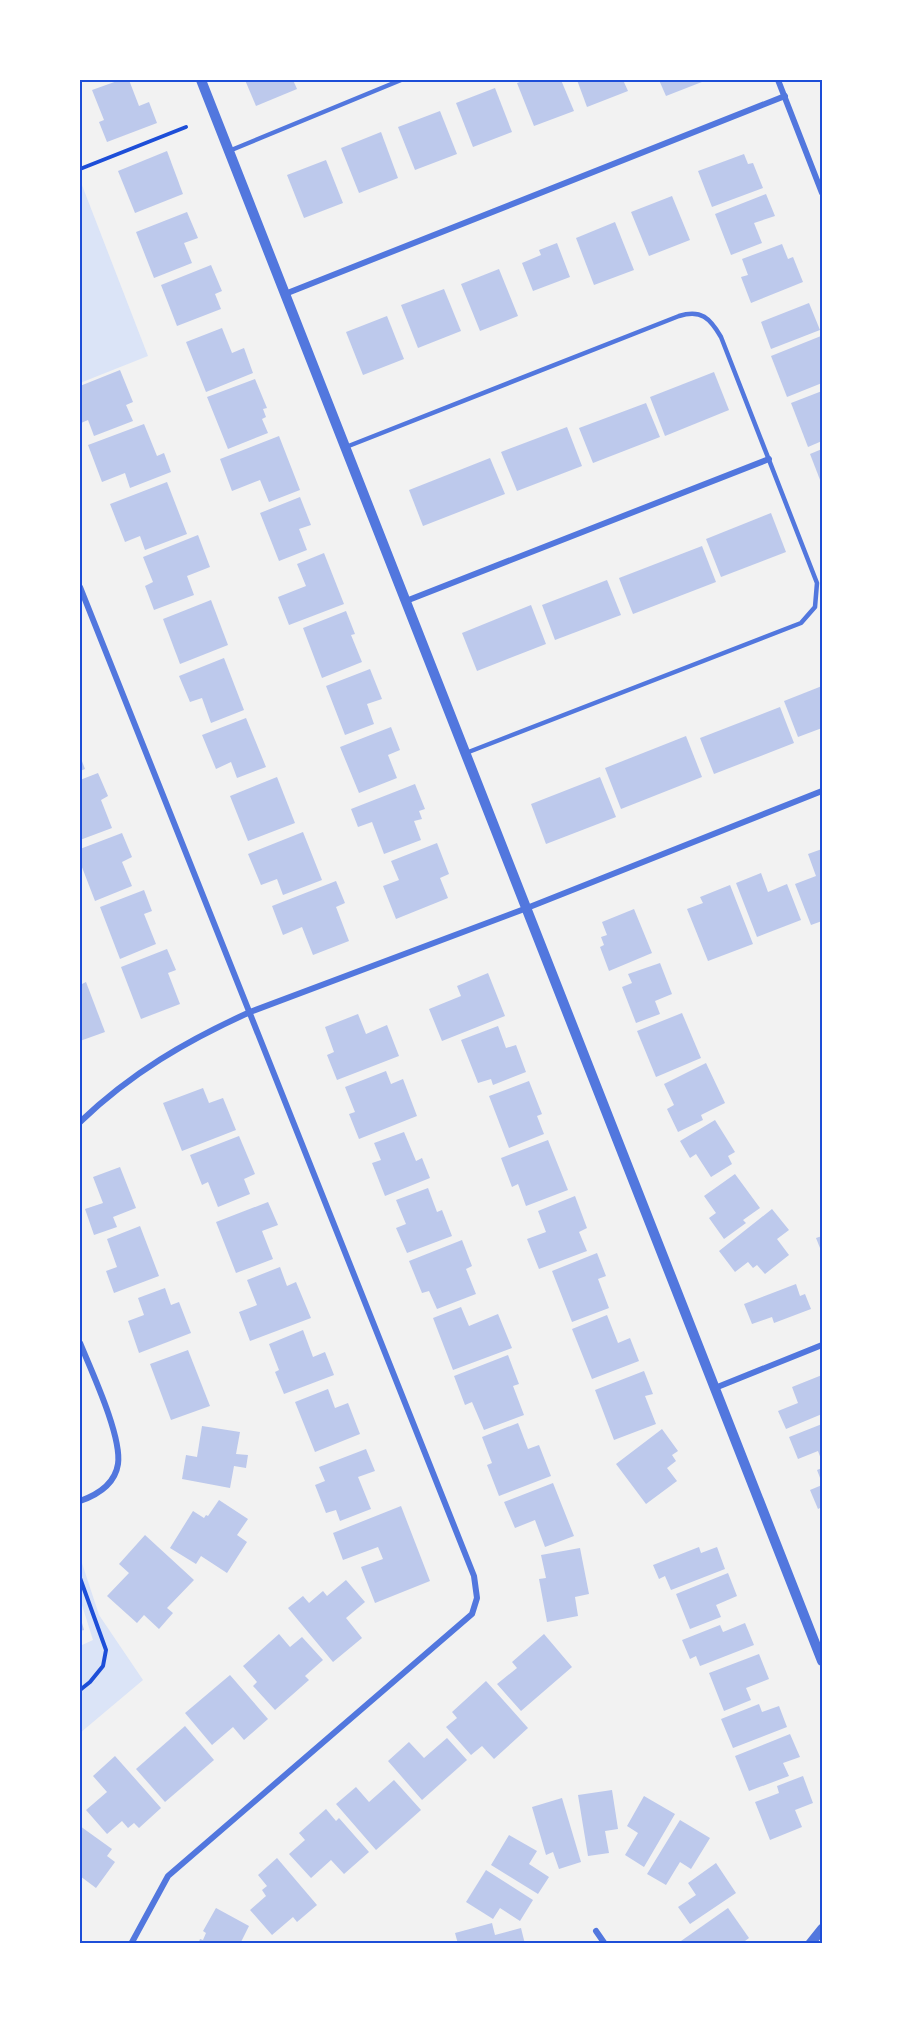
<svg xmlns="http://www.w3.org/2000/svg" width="902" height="2023" font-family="'DM Sans',sans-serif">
<rect width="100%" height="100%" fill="#f2f2f2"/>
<g fill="#dbe4f7">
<polygon points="80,180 148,356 80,383"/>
<polygon points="80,1557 99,1615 143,1680 80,1733 80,1646 93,1640 80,1599"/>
</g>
<g fill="#bdc9ec">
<polygon points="120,80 129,80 139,106 149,102 157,123 107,142 99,122 104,120 92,90"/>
<polygon points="245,80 293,80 297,89 256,106"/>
<polygon points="526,80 561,80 574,111 534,126 517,83"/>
<polygon points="577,80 623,80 628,91 587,107"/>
<polygon points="659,80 707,80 666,96"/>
<polygon points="495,88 512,132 473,147 456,103"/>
<polygon points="440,111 457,154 415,170 398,127"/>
<polygon points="381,132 398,178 359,193 341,148"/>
<polygon points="167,151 183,194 135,213 118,171"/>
<polygon points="744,154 748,164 753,163 763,188 712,207 698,171"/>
<polygon points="326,160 343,203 304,218 287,175"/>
<polygon points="766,194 775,216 754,223 762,243 731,255 715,214"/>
<polygon points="672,196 690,240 649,256 631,212"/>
<polygon points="187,212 198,238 184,243 192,263 154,278 136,232"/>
<polygon points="615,222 634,270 594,285 576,238"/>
<polygon points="557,243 570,277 533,291 522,263 541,255 539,250"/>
<polygon points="782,244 788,259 793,257 803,282 751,303 741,277 748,275 742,259"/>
<polygon points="211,265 222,291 215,294 221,309 177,326 161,285"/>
<polygon points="499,269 518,316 480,331 461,284"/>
<polygon points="444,289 461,331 418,348 401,305"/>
<polygon points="809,303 820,330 771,349 761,322"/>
<polygon points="387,316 404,359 363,375 346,332"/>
<polygon points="222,328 232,353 244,348 253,373 206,392 186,342"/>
<polygon points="821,336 822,383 787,397 771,356"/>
<polygon points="120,370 133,402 126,405 133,421 94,436 88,420 81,423 80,420 80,386"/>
<polygon points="714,372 729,410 665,436 650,397"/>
<polygon points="255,379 267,408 263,409 266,417 262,419 268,433 228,449 207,397"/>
<polygon points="822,391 822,441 808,447 791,403"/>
<polygon points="646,403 660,437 593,463 579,428"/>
<polygon points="144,424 157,456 164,453 171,472 130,488 125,473 102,482 88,445"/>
<polygon points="567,427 582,466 517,491 501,452"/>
<polygon points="279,436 300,490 269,502 260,480 232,491 220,459"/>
<polygon points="822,449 822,485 810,454"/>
<polygon points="490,458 505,494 423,526 409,490"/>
<polygon points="167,482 187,534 145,550 140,536 125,542 110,504"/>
<polygon points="300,497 311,525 299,529 307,550 279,561 260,513"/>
<polygon points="771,513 786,552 721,577 706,539"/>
<polygon points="198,535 210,567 187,576 194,595 154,610 145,586 153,582 143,557"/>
<polygon points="702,546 716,582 633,614 619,578"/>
<polygon points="324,553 344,604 289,625 278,597 306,586 297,564"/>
<polygon points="607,580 621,615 555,640 542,605"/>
<polygon points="211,600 228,645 180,664 163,619"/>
<polygon points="531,605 546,644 477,671 462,633"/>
<polygon points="346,611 355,634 351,635 362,662 322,678 303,628"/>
<polygon points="224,658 244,710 211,723 202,698 190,702 179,676"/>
<polygon points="370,669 382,699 367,704 374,724 345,735 326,686"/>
<polygon points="822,686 822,728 798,737 784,701"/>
<polygon points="780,707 794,743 714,774 700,738"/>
<polygon points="246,718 266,767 237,778 231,762 216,769 202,735"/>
<polygon points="391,727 400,750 388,755 397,778 359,793 340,747"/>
<polygon points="686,736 702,777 621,809 605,768"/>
<polygon points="80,756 85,769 80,771"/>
<polygon points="98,773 108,796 101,800 112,828 80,840 80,780"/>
<polygon points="277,777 295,823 248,841 230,796"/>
<polygon points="600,777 616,817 546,844 531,804"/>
<polygon points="415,784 425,809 419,811 422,819 414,821 421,840 384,854 372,822 358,827 351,809"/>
<polygon points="303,832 322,880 283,895 277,879 261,885 248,854"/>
<polygon points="122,833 132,857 122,862 132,886 95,901 80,862 80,849"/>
<polygon points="437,843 449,874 440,878 448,898 396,919 383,886 399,880 391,861"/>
<polygon points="822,849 822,921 811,925 795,884 816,876 808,854"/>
<polygon points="761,873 768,892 787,884 801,920 757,937 736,883"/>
<polygon points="336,881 345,903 336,907 349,941 313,955 302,927 283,935 272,906"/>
<polygon points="730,885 753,944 708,961 687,909 703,903 700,897"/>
<polygon points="144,890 152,911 144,914 156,944 120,959 100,907"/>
<polygon points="634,909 652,953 609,971 600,947 604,945 601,937 607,935 602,922"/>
<polygon points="167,949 176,970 168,973 180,1004 141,1019 121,967"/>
<polygon points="660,963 672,994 655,1001 660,1014 636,1023 622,987 632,983 628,974"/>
<polygon points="488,973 505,1016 442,1041 429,1009 461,996 457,986"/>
<polygon points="86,982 105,1032 80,1041 80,985"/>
<polygon points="682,1013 701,1058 656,1077 637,1031"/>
<polygon points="358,1014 366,1034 387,1025 399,1056 337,1080 327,1055 334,1052 325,1027"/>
<polygon points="498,1026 506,1048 516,1045 526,1072 493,1085 491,1079 478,1083 461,1040"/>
<polygon points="706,1063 725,1103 701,1115 703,1120 678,1132 667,1109 674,1105 664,1084"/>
<polygon points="386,1071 391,1084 403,1079 417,1116 359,1139 349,1114 355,1112 345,1087"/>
<polygon points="529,1081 542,1114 537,1116 544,1134 509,1148 489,1096"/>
<polygon points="203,1088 209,1103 223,1098 236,1130 182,1151 163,1103"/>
<polygon points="715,1120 735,1152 728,1156 732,1164 711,1177 696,1154 690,1158 680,1141"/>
<polygon points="404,1132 416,1161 422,1158 430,1178 385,1196 372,1163 381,1160 374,1143"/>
<polygon points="239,1136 255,1174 244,1179 250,1194 218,1207 208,1182 202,1185 190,1155"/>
<polygon points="548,1140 568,1190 526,1206 518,1184 512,1187 501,1158"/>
<polygon points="120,1167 136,1208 113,1217 117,1227 94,1235 85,1209 103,1203 93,1177"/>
<polygon points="735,1174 760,1208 743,1220 746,1223 724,1239 709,1218 716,1213 704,1196"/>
<polygon points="428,1188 437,1212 442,1210 452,1236 407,1253 396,1228 406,1224 396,1200"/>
<polygon points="575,1196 587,1228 579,1232 587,1251 539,1269 527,1239 546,1232 538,1211"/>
<polygon points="268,1202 278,1225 262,1231 273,1259 236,1273 216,1222"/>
<polygon points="772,1209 789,1230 777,1239 789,1255 765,1274 757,1265 753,1268 748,1262 735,1272 719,1251"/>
<polygon points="140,1226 159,1276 114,1293 106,1271 117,1267 107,1239"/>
<polygon points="822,1236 822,1253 816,1238"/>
<polygon points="462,1240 472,1266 466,1269 476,1294 437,1309 429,1291 422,1293 409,1261"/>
<polygon points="597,1253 606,1276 598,1279 609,1308 572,1322 552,1271"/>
<polygon points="280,1267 287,1286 296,1282 311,1318 250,1341 239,1312 257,1305 247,1280"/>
<polygon points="796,1284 800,1296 805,1294 811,1309 774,1323 772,1317 752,1324 744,1304"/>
<polygon points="165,1288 171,1305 179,1302 191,1333 139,1353 128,1321 144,1315 138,1298"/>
<polygon points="461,1307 469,1326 498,1314 512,1348 453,1370 433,1318"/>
<polygon points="607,1315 618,1343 630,1338 639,1361 592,1379 572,1329"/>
<polygon points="303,1330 313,1357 325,1352 334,1375 284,1394 275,1372 279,1370 269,1344"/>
<polygon points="188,1350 210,1406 171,1420 150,1364"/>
<polygon points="508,1355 519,1384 513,1386 524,1415 484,1430 472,1402 465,1405 454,1376"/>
<polygon points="644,1371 653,1394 645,1396 656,1424 614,1440 595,1390"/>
<polygon points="822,1375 822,1414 786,1429 778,1411 798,1403 792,1387"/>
<polygon points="328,1389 335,1408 348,1403 360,1434 315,1452 295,1402"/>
<polygon points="518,1423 528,1449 539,1445 551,1476 499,1496 487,1465 492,1463 482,1437"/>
<polygon points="822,1424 822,1462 818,1451 798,1459 789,1437"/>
<polygon points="202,1426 240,1432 236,1454 248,1455 246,1468 234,1466 230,1488 182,1479 186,1455 197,1457"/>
<polygon points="662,1429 678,1451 672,1455 676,1461 667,1468 677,1481 646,1504 616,1464"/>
<polygon points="366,1449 375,1471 358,1477 371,1509 340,1521 336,1510 326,1513 315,1485 325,1481 319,1467"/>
<polygon points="822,1468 822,1483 817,1470"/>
<polygon points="553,1483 574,1536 545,1547 535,1520 515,1528 504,1502"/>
<polygon points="822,1485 822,1507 818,1509 810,1490"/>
<polygon points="219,1500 248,1519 237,1535 247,1542 227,1573 201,1556 196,1564 170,1548 193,1511 204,1518 206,1515 208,1516"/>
<polygon points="401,1506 430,1581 375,1603 361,1567 383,1559 378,1547 343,1560 333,1533"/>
<polygon points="145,1535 194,1580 167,1608 173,1613 159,1629 144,1615 137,1623 107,1596 129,1573 119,1564"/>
<polygon points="699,1547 701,1553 717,1547 725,1569 671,1590 665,1576 659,1579 653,1565"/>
<polygon points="580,1548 589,1594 575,1597 578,1616 547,1622 539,1579 546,1578 541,1555"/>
<polygon points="728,1573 737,1596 716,1605 721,1617 690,1629 676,1594"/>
<polygon points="346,1580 365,1602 346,1618 362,1638 333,1662 288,1608 303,1596 309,1603 323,1591 327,1596"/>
<polygon points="80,1616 84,1630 80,1631"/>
<polygon points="745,1623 754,1645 700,1666 696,1656 690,1659 682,1640 720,1625 723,1632"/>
<polygon points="279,1634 290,1647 302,1637 323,1660 305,1676 309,1680 275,1710 253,1686 257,1682 243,1666"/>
<polygon points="544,1634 572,1667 521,1711 497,1684 517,1668 512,1662"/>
<polygon points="759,1654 769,1679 746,1688 751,1700 724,1711 709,1673"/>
<polygon points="230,1675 268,1719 244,1740 233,1727 212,1745 185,1713"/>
<polygon points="486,1681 528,1728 494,1759 482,1746 471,1755 446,1727 457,1718 452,1712"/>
<polygon points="759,1704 762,1712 779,1706 787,1727 733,1748 721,1719"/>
<polygon points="185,1726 214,1760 165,1802 136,1769"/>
<polygon points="790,1734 800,1757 783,1763 789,1776 749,1791 735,1756"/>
<polygon points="447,1738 467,1760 422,1800 388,1761 409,1742 424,1758"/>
<polygon points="115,1756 161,1808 139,1828 134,1823 128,1828 122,1821 107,1834 86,1810 107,1792 93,1776"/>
<polygon points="803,1776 813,1803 795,1810 802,1827 770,1840 755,1802 779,1793 777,1786"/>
<polygon points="394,1780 421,1810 376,1850 336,1804 356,1787 369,1802"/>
<polygon points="612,1790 618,1829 605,1831 609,1853 588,1856 578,1795"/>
<polygon points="644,1796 675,1814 644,1867 625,1855 638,1833 627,1826"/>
<polygon points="562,1798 581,1862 559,1869 553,1852 546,1855 532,1807"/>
<polygon points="326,1809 336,1821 339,1818 369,1852 344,1874 331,1860 311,1878 289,1854 305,1840 299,1833"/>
<polygon points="680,1820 710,1838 691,1869 680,1862 666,1885 647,1874"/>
<polygon points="80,1826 112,1849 107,1856 115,1862 96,1888 80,1876"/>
<polygon points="509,1835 537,1851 529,1864 549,1877 538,1894 491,1865"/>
<polygon points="277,1858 317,1905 297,1922 293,1917 272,1935 250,1910 266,1896 262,1890 267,1886 258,1875"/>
<polygon points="716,1863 736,1893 690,1924 678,1907 696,1895 688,1883"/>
<polygon points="486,1870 533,1900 520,1921 500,1908 493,1919 466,1902"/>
<polygon points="216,1908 249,1926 240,1944 198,1944 200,1939 203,1940 206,1933 203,1931"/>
<polygon points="728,1908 749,1938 741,1944 683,1944 681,1941"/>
<polygon points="492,1923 495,1935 521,1928 525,1944 458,1944 455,1933"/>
</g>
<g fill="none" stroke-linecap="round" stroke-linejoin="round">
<g stroke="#1d4ed8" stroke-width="4">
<polyline points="80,169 186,127"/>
<polyline points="80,1578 106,1650 103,1666 90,1682 80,1690"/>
</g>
<g stroke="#5277de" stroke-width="4.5">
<polyline points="229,151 401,80"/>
<path d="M346 447 679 316C701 309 710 318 721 337L817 583 815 607 801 623 466 753"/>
</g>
<g stroke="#5277de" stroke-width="6">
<polyline points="778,80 822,193"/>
<polyline points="285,294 785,96"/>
<polyline points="80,587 474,1576 477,1598 472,1614 168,1876 131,1944"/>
<polyline points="406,601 769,459"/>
<path d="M80 1122C131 1073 186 1041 250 1012L527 908 822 791"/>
<path d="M80 1343C91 1370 122 1436 118 1464 115 1484 97 1495 80 1501"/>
<polyline points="715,1388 822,1345"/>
<polyline points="596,1931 605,1944"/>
</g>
<g stroke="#5277de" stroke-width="10">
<polyline points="201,80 822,1661"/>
<polyline points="810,1944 822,1929"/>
</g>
</g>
<rect width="902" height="2023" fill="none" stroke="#ffffff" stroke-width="162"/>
<rect x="81" y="81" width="740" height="1861" fill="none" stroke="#1d4ed8" stroke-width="2"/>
</svg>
